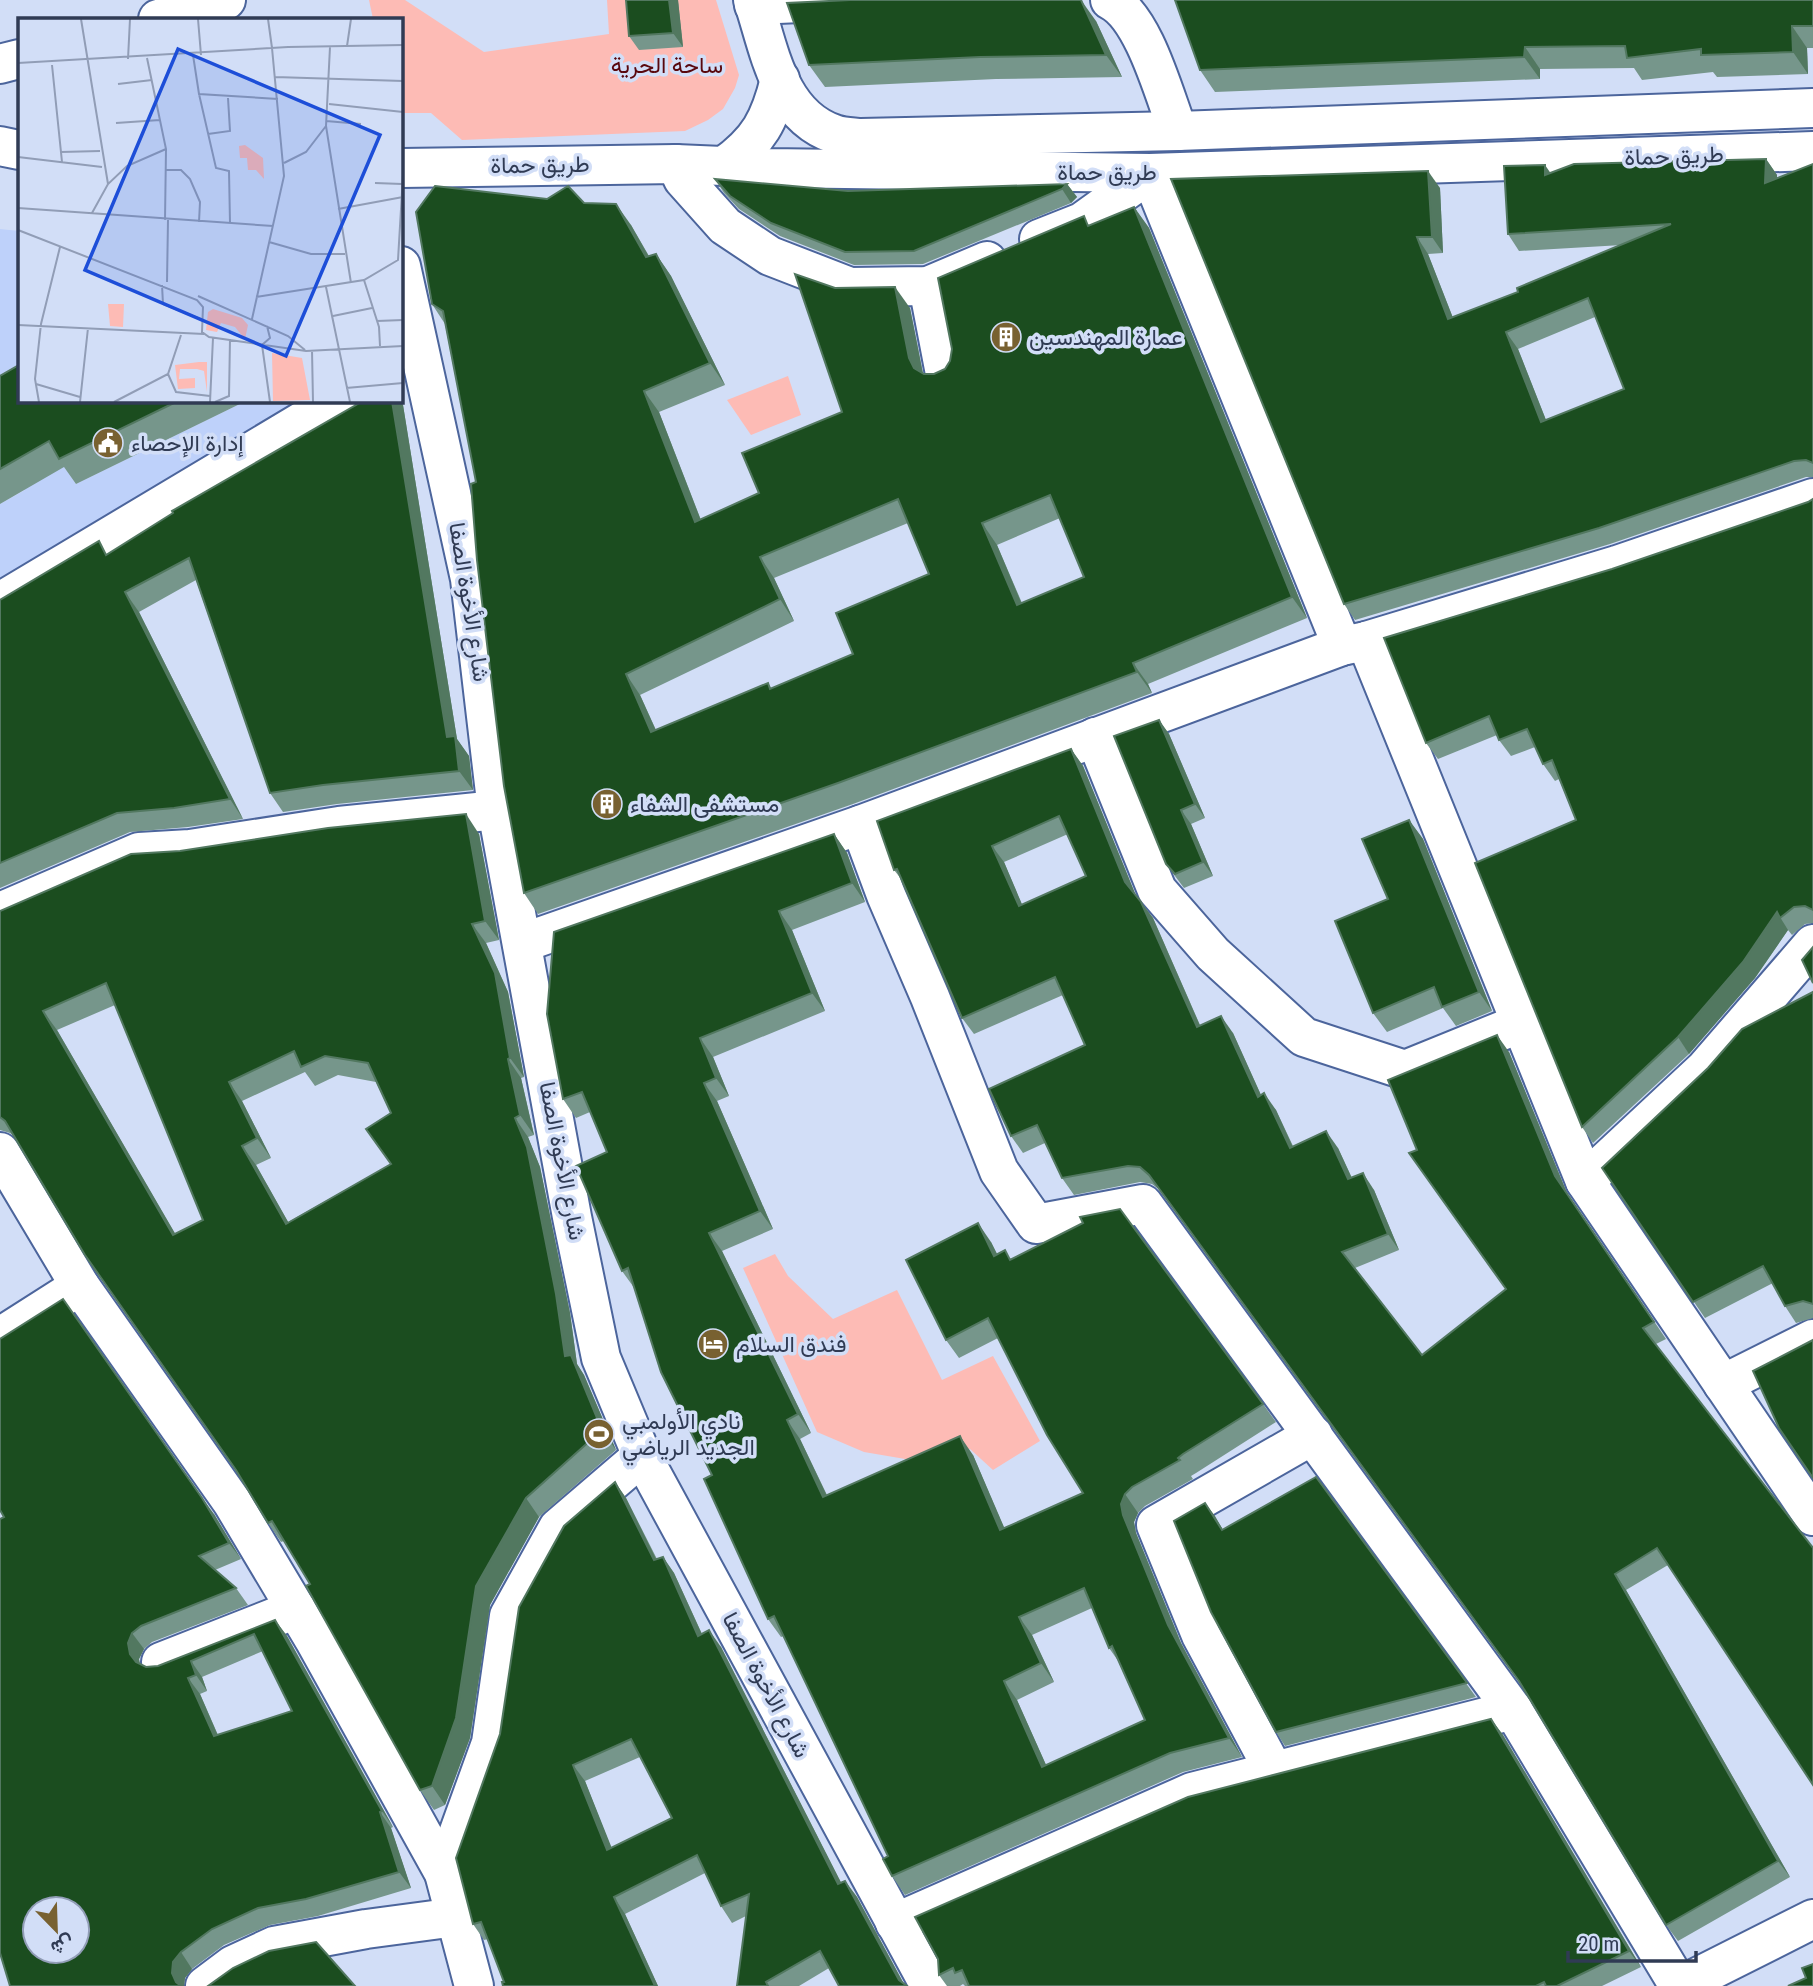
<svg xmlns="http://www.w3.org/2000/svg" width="1813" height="1986" font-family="'Roboto Condensed',Vazirmatn,sans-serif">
<rect width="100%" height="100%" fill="#d2def7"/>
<polygon fill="#bed1fa" points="0,229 19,231 19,401 76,484 246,401 312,401 0,584 0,504 25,490 0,446"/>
<g fill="#fdbbb5">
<polygon points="369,0 405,0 484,52 609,34 607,0 716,0 739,75 735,88 723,109 708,120 685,131 462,140 431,113 401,113 401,19 373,19"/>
<polygon points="788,376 801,415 751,435 727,400"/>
<polygon points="775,1254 788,1276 833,1319 897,1290 942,1380 993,1356 1040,1441 993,1470 970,1449 917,1461 864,1452 817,1432 743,1268"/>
</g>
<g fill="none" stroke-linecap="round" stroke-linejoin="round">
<g stroke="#4c659c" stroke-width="42">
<g id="street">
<polyline points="676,164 683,179 725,226 770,256 850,287 928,286 987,261"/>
<polyline points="1039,239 1082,222 1150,173 1342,646"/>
<polyline points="928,286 945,374"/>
<polyline points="0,602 336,401"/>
<polyline points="1366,641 1585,1181 1813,1516"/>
<polyline points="1095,737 1157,890 1213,954 1304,1037 1405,1070 1521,1023"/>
<polyline points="860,825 886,895 930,997 999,1171 1036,1224 1143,1204 1513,1710"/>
<polyline points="0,912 139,852 190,849 339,826 497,810"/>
<polyline points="522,943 860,825 1342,646 1366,641 1617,565 1813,498"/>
<polyline points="0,1152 80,1286 232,1502 315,1641 444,1873 474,1986"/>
<polyline points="1585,1181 1705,1069 1813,944"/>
<polyline points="0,1337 80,1286"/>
<polyline points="1723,1384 1813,1339"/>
<polyline points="161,1662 296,1609"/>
<polyline points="1274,1771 1201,1635 1156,1525 1313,1435"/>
<polyline points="444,1873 491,1743 509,1616 558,1528 642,1456"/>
<polyline points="895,1923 1192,1792 1513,1710 1679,1986"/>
<polyline points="205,1986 233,1965 274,1946 366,1929 456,1917"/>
</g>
</g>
<g stroke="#4c659c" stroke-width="42">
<g id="secondary">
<path d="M1110 0C1144 17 1164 95 1178 131"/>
<polyline points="754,5 868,0"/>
<polyline points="401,266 470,579 497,810 572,1217 601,1358 642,1456 930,1986"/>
<polyline points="1680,1986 1813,1919"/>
</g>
</g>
<g stroke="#4c659c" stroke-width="42">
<g id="primary">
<path d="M753 0C769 48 778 115 834 134 842 137 852 137 861 138L1178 131 1813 108"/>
<polyline points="158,19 226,0"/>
<polyline points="0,64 19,59"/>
<polyline points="0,146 19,150"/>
<path d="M724 166C759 141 770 120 780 79"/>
<polyline points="401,168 676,164 768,168 1150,173 1813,151"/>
</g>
</g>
<use href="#street" stroke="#fff" stroke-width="38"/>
<use href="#secondary" stroke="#fff" stroke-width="38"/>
<use href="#primary" stroke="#fff" stroke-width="38"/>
</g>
<g fill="#76968b" fill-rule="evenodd">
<polygon points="626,0 678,0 683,47 639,50 629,36"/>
<polygon points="1813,0 1813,48 1807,48 1808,74 1717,77 1713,72 1642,80 1634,68 1540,69 1540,79 1215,92 1200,70"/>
<polygon points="1096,21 1122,77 996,79 825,87 809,65"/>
<path d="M1766 159 1777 175V178L1813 164V477H1806L1610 544 1355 620 1344 604 1171 179 1440 188 1443 253 1428 254 1453 318 1518 292 1622 245 1519 251 1508 234 1551 173ZM1595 317 1624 389 1546 420 1518 349Z"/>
<polygon points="715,179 848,191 1067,184 1077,197 1071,203 923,264 854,265 780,236 739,209 724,193"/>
<path d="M584 203 631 225 649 256 656 254 671 276 725 385 659 412 701 520 759 493 842 412 835 288 910 308 923 373 934 374 945 369 1090 225 1134 207 1149 228 1307 618 1148 684 1152 693 853 804 538 914 524 893 476 482 445 324 432 304ZM1060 518 1084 577 1022 603 997 545ZM908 523 929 574 853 654 772 689 768 683 656 730 640 695 794 621 774 578Z"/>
<polygon points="0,376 19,401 246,401 76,484 64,467 0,504"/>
<polygon points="363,401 400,401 403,405 457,739 469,756 473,790 337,804 283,812 270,793 196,580 139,612 243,819 188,827 130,832 0,888 0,600 108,554"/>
<polygon points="1813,499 1813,923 1805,924 1792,935 1788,930 1755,978 1689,1054 1593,1143 1582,1127 1576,820 1559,779 1555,781 1543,764 1535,747 1511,756 1499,740 1497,735 1438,759 1426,743 1612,569 1808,502"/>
<polygon points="1159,720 1169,734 1205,818 1191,824 1213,876 1184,888 1166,864"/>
<path d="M1071 749 1083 766 1135 894 1153 918 1200 1025 1233 1033 1261 1095 1276 1110 1293 1146 1338 1148 1352 1178 1374 1190 1399 1250 1355 1268 1422 1355 1506 1289 1417 1150 1509 1052 1567 1193 1666 1339 1656 1344 1668 1565 1626 1590 1790 1877 1678 1941 1666 1925 1521 1684 1161 1191 1152 1184 1140 1182 1074 1195 1062 1178 1045 1143 1023 1153 1011 1136 1085 1045 1063 995 974 1034 962 1018 902 880 894 870ZM1068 834 1086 876 1022 905 1004 862Z"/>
<polygon points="1409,820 1423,839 1492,1011 1456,1026 1443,1008 1387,1032 1373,1013"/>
<path d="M479 834 499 940 486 943 508 992 524 1077 521 1078 534 1135 528 1137 540 1167 570 1313 577 1364 584 1375 616 1450 539 1517 490 1605 470 1738 445 1805 434 1810 420 1790 310 1584 284 1541 281 1542 268 1523 237 1471 14 1136 10 1133 0 1130V911ZM115 1005 203 1220 175 1234 57 1030ZM305 1072 315 1086 338 1075 376 1082 391 1113V1164L288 1222 256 1165 271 1158 242 1101Z"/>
<path d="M834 834 847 853 865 902 792 930 825 1011 713 1057 729 1096 717 1101 773 1229 722 1251 811 1433 800 1439 827 1495 973 1455 1004 1528 1083 1493 998 1338 959 1358 946 1340 991 1242 997 1254 1012 1259 1263 1404 1276 1422 1196 1473 1191 1476 1193 1479 1145 1506 1138 1513 1134 1522 1136 1533 1181 1643 1242 1757 1183 1772 905 1895 892 1876 888 1856 784 1636 781 1637 768 1619 712 1475 635 1289 622 1271 607 1152 590 1112 576 1118 563 1099ZM1092 1608 1109 1648 1119 1662 1145 1720 1046 1765 1017 1700 1054 1682 1032 1635Z"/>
<polygon points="1813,992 1813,1318 1796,1323 1785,1306 1773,1283 1705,1318 1602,1168"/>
<polygon points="1316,1477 1476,1697 1285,1746 1276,1732 1205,1503 1223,1530"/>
<path d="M615 1482 626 1498 657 1559 663 1557 674 1573 702 1634 721 1647 841 1883 845 1881 857 1897 904 1984 829 1968 799 1986H737L746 1916 732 1923 721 1906 705 1873 625 1914 658 1986H503L504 1982 488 1939 484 1940 473 1924ZM640 1757 672 1818 611 1848 585 1781Z"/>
<path d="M214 1514 241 1559 215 1570 236 1588 248 1605 152 1642 144 1649 139 1659 140 1665 146 1667 158 1666 275 1620 287 1636 393 1827 391 1828 411 1888 318 1916 270 1925 224 1945 192 1969 185 1978 184 1986H10L0 1519ZM263 1651 292 1711 218 1735 200 1694 207 1691 202 1677Z"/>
<polygon points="1491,1719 1503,1735 1641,1967 1602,1986 965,1986 963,1984 960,1986 947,1986 939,1975 938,1959"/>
</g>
<g fill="#527860">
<polygon points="669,0 678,0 683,47 673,33"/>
<polygon points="1081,0 1096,21 1122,77 1106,55"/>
<polygon points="1792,26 1807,48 1808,74 1793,52"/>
<polygon points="1525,47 1540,69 1540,79 1524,57"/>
<polygon points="1766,159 1777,175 1777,200 1765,183"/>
<polygon points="1545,165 1556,181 1545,175"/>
<polygon points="1428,171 1440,188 1443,253 1432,237"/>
<polygon points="1067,184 1077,197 1071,203 1062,189"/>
<polygon points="616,204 631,225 661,278 646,257"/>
<polygon points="1134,207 1149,228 1307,618 1292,597"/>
<polygon points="1417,237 1428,254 1460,336 1448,319"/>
<polygon points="656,254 671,276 725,385 710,363"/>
<polygon points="895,287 910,308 924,379 914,368 909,358"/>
<polygon points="1506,332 1518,349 1553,438 1541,422"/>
<polygon points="644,391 659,412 710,544 695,522"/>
<polygon points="392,401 400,401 403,405 457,739 469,756 473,790 459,771 447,737"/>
<polygon points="982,523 997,545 1031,626 1017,605"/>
<polygon points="760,557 774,578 794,621 780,599"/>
<polygon points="125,592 139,612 243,819 230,799"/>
<polygon points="1133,663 1148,684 1152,693 1137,672"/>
<polygon points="626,674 640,695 666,753 651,732"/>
<polygon points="1159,720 1169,734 1205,818 1195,804"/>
<polygon points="1071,749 1083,766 1137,898 1125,882"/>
<polygon points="1181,810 1191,824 1213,876 1203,862"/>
<polygon points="466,814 479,834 499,940 485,921"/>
<polygon points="1409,820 1423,839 1492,1011 1479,992"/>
<polygon points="834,834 847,853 865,902 852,883"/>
<polygon points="992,846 1004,862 1030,923 1019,906"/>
<polygon points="1141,902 1153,918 1208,1044 1197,1027"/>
<polygon points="779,911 792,930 825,1011 812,993"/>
<polygon points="1777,912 1788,930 1755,978 1689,1054 1678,1037"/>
<polygon points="472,924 486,943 508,992 524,1077 510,1058"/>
<polygon points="43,1011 57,1030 187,1254 173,1235"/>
<polygon points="1221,1016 1233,1033 1269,1113 1258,1097"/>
<polygon points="1497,1035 1509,1052 1567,1193 1666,1339 1555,1176"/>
<polygon points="700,1038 713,1057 729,1096 716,1078"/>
<polygon points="508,1059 521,1078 534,1135 520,1115"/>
<polygon points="229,1082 242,1101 271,1158 257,1138"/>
<polygon points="704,1083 717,1101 773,1229 760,1211"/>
<polygon points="1264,1093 1276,1110 1301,1165 1290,1148"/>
<polygon points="515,1118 528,1137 540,1167 570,1313 577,1364 584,1375 616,1450 602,1430 565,1356"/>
<polygon points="1326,1131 1338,1148 1360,1196 1348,1179"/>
<polygon points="242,1146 256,1165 300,1243 286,1224"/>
<polygon points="1363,1173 1374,1190 1399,1250 1388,1234"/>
<polygon points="978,1223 991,1242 1007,1274 994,1256"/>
<polygon points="709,1233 722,1251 811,1433 798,1414"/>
<polygon points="787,1420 800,1439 836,1515 823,1497"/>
<polygon points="960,1436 973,1455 1013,1548 1000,1530"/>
<polygon points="615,1482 626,1498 665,1577 654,1560"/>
<polygon points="1125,1494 1138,1513 1134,1522 1136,1533 1181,1643 1242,1757 1229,1738 1168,1625 1123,1515 1121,1504"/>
<polygon points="202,1498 214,1514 241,1559 229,1543"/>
<polygon points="526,1498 539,1517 490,1605 470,1738 445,1805 432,1786 476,1586"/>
<polygon points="1205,1503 1215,1516 1231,1544 1222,1530"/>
<polygon points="663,1557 674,1573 710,1652 698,1636"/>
<polygon points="1615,1574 1626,1590 1790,1877 1778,1861"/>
<polygon points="1019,1617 1032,1635 1054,1682 1041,1663"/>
<polygon points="275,1620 287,1636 393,1827 382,1811"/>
<polygon points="709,1630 721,1647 850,1900 838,1884"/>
<polygon points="132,1633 144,1649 139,1659 141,1671 130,1654 128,1643"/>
<polygon points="191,1661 202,1677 207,1691 196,1675"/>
<polygon points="188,1678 200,1694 225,1752 214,1736"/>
<polygon points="1004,1681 1017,1700 1055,1785 1042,1767"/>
<polygon points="1491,1719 1503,1735 1641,1967 1629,1951"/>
<polygon points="573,1765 585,1781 619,1866 607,1850"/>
<polygon points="380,1812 391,1828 411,1888 399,1872"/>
<polygon points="845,1881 857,1897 905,1986 899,1980"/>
<polygon points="614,1897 625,1914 658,1986 655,1986"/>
<polygon points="181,1952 192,1969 185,1978 184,1986 178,1986 172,1973 173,1962"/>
</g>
<g fill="#1b4d1f" stroke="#527860" stroke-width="2" fill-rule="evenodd">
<polygon points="626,0 669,0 673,33 629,36"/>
<polygon points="850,0 1081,0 1106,55 980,57 809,65 787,3"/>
<polygon points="1175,0 1813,0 1813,26 1792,26 1793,52 1701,55 1701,49 1627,58 1625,46 1525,47 1524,57 1200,70"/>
<path d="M1766 159 1765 183 1813 164V463L1806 460 1794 461 1599 528 1344 604 1171 179 1428 171 1432 237H1417L1448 319 1518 292 1517 288 1671 224 1508 234 1504 166 1545 165V175L1574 164ZM1588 298 1624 389 1541 422 1506 332Z"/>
<polygon points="715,179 848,191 1067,184 1062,189 914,251 845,252 771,223 730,196"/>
<path d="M435 186 547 199 568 186 584 203 616 204 646 257 656 254 710 363 644 391 695 522 759 493 742 453 842 412 795 274 835 288 895 287 909 358 914 368 924 374H934L945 369 950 361 952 349 938 278 1084 216 1088 226 1134 207 1292 597 1133 663 1137 672 838 783 524 893 504 786 477 560 471 484 476 482 443 311 432 304 416 212ZM1050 495 1084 577 1017 605 982 523ZM898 499 929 574 836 613 853 654 770 689 768 683 651 732 626 674 780 599 760 557Z"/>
<polygon points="19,365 19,401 178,401 59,459 49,441 0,469 0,376"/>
<polygon points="363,401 392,401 447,737 455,736 459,771 323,785 270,793 189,558 125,592 230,799 174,808 117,813 0,863 0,600 99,541 106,555 173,513 172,511"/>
<polygon points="1813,499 1813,910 1805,906 1794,907 1780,918 1777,912 1743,962 1678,1037 1582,1127 1475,863 1576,820 1552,760 1543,764 1527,729 1499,740 1489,716 1426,743 1384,638 1612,569 1808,502"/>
<polygon points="1159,720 1195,804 1181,810 1203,862 1175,874 1166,864 1114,736"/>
<path d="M1071 749 1125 882 1141 902 1197 1027 1221 1016 1258 1097 1264 1093 1290 1148 1326 1131 1348 1179 1363 1173 1388 1234 1342 1252 1422 1355 1506 1289 1409 1153 1417 1150 1388 1080 1497 1035 1555 1176 1654 1322 1643 1328 1813 1548V1785L1657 1548 1615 1574 1778 1861 1666 1925 1519 1681 1149 1175 1140 1167 1128 1166 1062 1178 1037 1125 1011 1136 989 1089 1085 1045 1055 977 962 1018 897 869 894 870 877 821ZM1059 816 1086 876 1019 906 992 846Z"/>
<path d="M466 814 485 921 472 924 495 973 510 1058 508 1059 520 1115 515 1118 527 1147 556 1294 565 1356 571 1355 602 1430 526 1498 476 1586 456 1718 432 1786 420 1790 306 1586 310 1584 272 1521 268 1523 236 1470 85 1255 5 1121 0 1117V911L131 854 180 851 328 828ZM106 983 203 1220 173 1235 43 1011ZM294 1051 301 1067 325 1056 368 1063 391 1113 366 1129 391 1164 286 1224 242 1146 257 1138 229 1082Z"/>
<polygon points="1409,820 1479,992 1442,1007 1434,987 1373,1013 1335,921 1388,899 1362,839"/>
<path d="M834 834 852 883 779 911 812 993 700 1038 716 1078 704 1083 760 1211 709 1233 798 1414 787 1420 823 1497 960 1436 1000 1530 1083 1493 1047 1435 988 1318 946 1340 906 1260 978 1223 994 1256 1005 1250 1010 1260 1083 1223 1080 1217 1120 1209 1263 1404 1183 1454 1178 1458 1180 1460 1132 1487 1125 1494 1121 1504 1123 1515 1168 1625 1229 1738 1170 1753 892 1876 883 1859 888 1856 774 1616 768 1619 704 1479 712 1475 661 1372 628 1268 622 1271 576 1166 607 1152 582 1092 563 1099 547 1014 554 932ZM1084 1588 1109 1648 1112 1646 1145 1720 1042 1767 1004 1681 1041 1663 1019 1617Z"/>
<polygon points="1813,947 1813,983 1802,960"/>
<polygon points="1813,992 1813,1304 1803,1301 1785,1306 1763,1266 1693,1302 1602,1168 1708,1068 1742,1029"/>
<path d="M63 1299 202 1498 229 1543 199 1556 236 1588 141 1626 132 1633 128 1643 130 1654 136 1662 146 1667 158 1666 275 1620 382 1811 380 1812 399 1872 306 1899 258 1908 212 1929 181 1952 173 1962 172 1973 176 1982 181 1986H10L0 1953V1519L4 1517 0 1510V1339ZM254 1634 292 1711 214 1736 188 1678 196 1675 191 1661ZM35 1909H77V1951H35Z"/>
<polygon points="1813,1340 1813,1478 1779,1428 1753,1371"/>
<polygon points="1316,1477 1467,1683 1276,1732 1211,1612 1174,1521 1205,1503 1222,1530"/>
<path d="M615 1482 654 1560 663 1557 698 1636 709 1630 838 1884 845 1881 899 1980 907 1986H839L820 1951 766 1982 768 1986H737L749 1894 721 1906 697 1855 614 1897 655 1986H503L502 1982H504L481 1922 473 1924 456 1858 500 1734 519 1607 564 1526ZM631 1739 672 1818 607 1850 573 1765Z"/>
<polygon points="1491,1719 1629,1951 1557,1986 1546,1986 1544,1982 1536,1986 969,1986 962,1970 955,1973 953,1968 939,1975 938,1959 915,1917 1188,1797"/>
<polygon points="316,1942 355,1986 208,1986 233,1968 269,1951"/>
<polygon points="1813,1964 1813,1986 1788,1986 1806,1978 1802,1968"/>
</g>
<defs>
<g id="building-disc" transform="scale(1.575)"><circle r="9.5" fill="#786131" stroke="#d2def7"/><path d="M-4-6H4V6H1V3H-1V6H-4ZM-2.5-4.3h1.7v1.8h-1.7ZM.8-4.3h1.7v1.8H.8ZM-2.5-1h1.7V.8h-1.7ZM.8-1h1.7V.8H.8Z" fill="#fff"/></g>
<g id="civic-disc" transform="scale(1.575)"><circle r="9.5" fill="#786131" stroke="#d2def7"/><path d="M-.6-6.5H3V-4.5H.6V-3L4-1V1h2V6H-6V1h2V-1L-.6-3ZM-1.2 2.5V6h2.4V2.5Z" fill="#fff"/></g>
<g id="hotel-disc" transform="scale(1.575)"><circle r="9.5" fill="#786131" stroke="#d2def7"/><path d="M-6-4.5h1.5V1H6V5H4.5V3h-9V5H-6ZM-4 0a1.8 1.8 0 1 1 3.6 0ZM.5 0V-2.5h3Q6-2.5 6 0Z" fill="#fff"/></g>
<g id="stadium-disc" transform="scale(1.575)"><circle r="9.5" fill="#786131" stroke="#d2def7"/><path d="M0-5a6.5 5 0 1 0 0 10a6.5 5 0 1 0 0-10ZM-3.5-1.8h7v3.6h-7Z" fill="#fff"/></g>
</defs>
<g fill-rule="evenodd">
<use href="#building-disc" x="1006" y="337"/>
<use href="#civic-disc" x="108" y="443"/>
<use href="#building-disc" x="607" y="804"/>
<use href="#hotel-disc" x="713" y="1344"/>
<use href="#stadium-disc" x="599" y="1434"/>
</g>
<g text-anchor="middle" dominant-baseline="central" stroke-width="7" stroke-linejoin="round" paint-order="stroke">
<g font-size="23" fill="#58070d" stroke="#d2def7">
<text x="667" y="65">ساحة الحرية</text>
</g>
<g font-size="23" fill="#303b54" stroke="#d2def7">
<text transform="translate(1674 156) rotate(-2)">طريق حماة</text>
<text transform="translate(540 165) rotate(-1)">طريق حماة</text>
<text x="1107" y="172">طريق حماة</text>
<text transform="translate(469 602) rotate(81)">شارع الأخوة الصفا</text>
<text transform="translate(562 1161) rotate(79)">شارع الأخوة الصفا</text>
<text transform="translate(766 1685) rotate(62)">شارع الأخوة الصفا</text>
</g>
<g font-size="23" fill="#303b54" stroke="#d2def7" text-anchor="start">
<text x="1029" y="337">عمارة المهندسين</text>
<text x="131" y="443">إدارة الإحصاء</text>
<text x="630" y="804">مستشفى الشفاء</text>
<text x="736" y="1344">فندق السلام</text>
<text x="622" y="1421">نادي الأولمبي<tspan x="622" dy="26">الجديد الرياضي</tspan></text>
</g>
</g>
<g transform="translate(18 18)">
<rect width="385" height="385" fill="#d2def7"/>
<path d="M227 127 245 140 246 161 238 152H230L229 140H222L221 128ZM90 286H106L105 309 92 308ZM195 291 224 300 230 307 227 321 217 309 203 305 199 314 188 312 190 294ZM254 335 284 340 292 382 255 383ZM181 344H189V374L186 353 179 351H162L161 361 177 360V370L160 371 157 347Z" fill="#fdbbb5"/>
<path fill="none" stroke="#919db6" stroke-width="2" d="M63 1 90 166M180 1 183 37M250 1 254 30M329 28 333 1M312 29 308 108 333 265M175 37 181 76 260 81M129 40 148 131 147 202M110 41 112 1M0 45 270 29 385 27M34 47 44 144M257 59 385 63M100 66 134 62M181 76 198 150 211 153 212 205M311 86 385 94M308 103 343 106M98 105 142 102M190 116 212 113 210 80M43 134 82 133M0 139 84 149M266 145 288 134 308 108M147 152H163L172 161 182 184 181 204M357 165 384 166M0 190 255 208M320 191 385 179M74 195 90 166 109 148 148 131M0 212 179 282 185 289 184 314 191 319 288 333 385 328M251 224 293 236H327M346 262 361 309 362 328M149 264 150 202M144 267 145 286 185 302M308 269 332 384M180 278 270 318 287 332M238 279 346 262 380 242 385 157M315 298 354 290M234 301 266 158 254 30M359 303 385 302M0 307 186 316M249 308 252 320 244 327 252 384M294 332 295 384M150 356 158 374 192 378M18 366 62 379M328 370 385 365M21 384 17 361 23 306 42 229M62 384 70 310M96 384 150 356 163 317M192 384 195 320M197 384 211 378 212 321"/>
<path fill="#1d4ed8" fill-opacity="0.15" stroke="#1d4ed8" stroke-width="3.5" d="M160 31 362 117 268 338 67 252Z"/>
<rect width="385" height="385" fill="none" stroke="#303b54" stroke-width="3.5"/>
</g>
<g transform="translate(56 1930) rotate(157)"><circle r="33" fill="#d2def7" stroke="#919db6" stroke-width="2"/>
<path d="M0-5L12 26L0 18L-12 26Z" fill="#786131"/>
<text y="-10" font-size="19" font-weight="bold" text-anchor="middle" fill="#303b54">ش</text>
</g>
<path d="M1568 1951v10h128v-10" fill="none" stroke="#303b54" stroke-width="3.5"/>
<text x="1578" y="1951" font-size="21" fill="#303b54" stroke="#d2def7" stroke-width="5" paint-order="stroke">20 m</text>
</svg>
